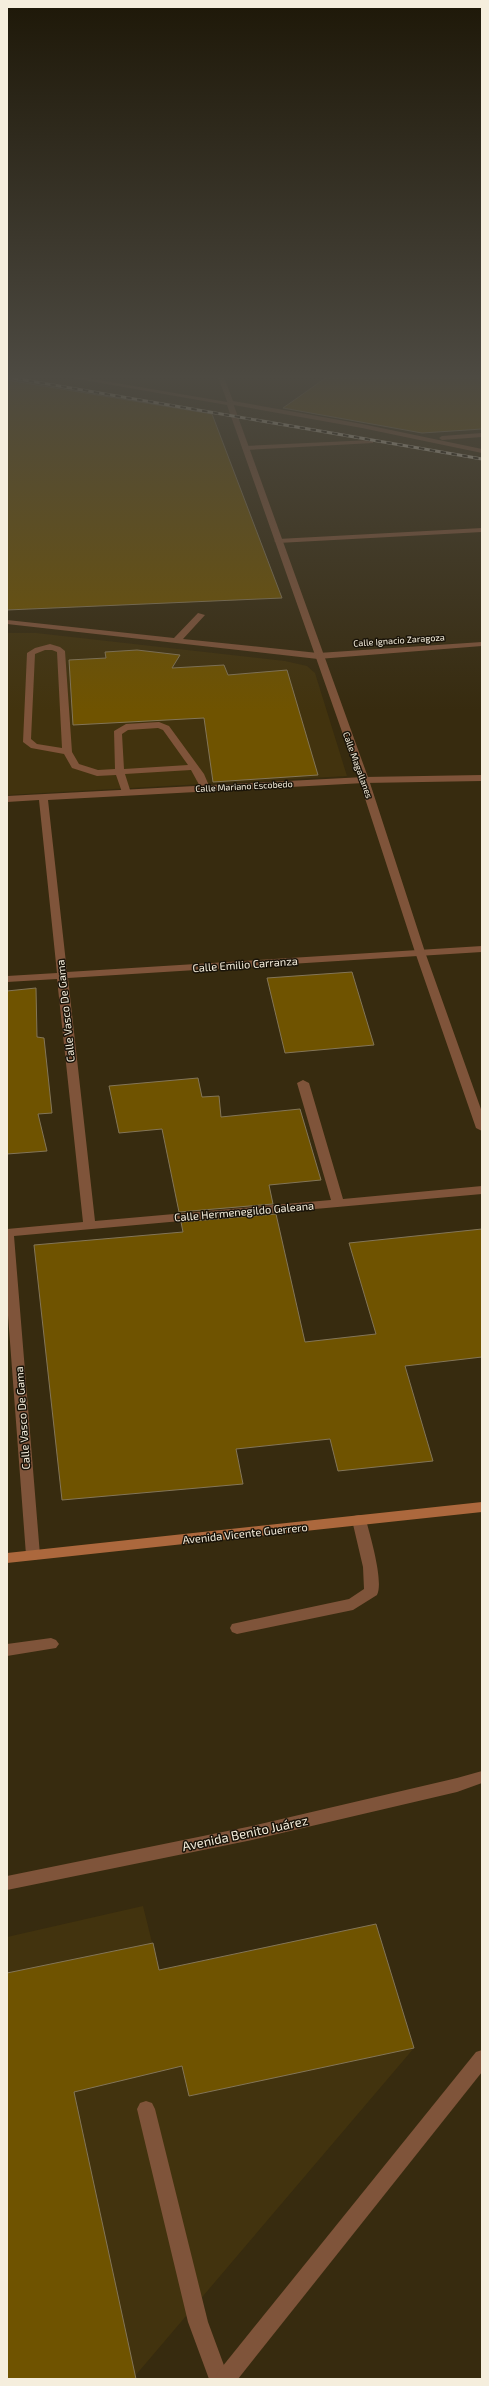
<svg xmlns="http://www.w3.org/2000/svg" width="489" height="2386" font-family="'Exo 2',sans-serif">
<rect width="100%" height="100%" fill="#372b0f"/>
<g fill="#42330e">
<polygon points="7,633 36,633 285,661 307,666 315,673 347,776 7,795"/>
<polygon points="143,1906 190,2096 414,2048 135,2376 7,2379 7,1937"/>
</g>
<g fill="#6f5300" stroke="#837557">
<polygon points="327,377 482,377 482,429 422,433 283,408"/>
<polygon points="7,380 212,414 282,598 7,610"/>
<polygon points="137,650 180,655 172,668 224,665 228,675 287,670 318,775 213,782 204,718 73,725 69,660 106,658 105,652"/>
<polygon points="352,972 374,1045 285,1053 267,978"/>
<polygon points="36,988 37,1037 44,1038 52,1113 38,1114 47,1151 7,1154 7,991"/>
<polygon points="198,1078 202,1097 219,1096 221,1117 300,1109 321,1180 269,1185 273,1204 179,1212 162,1129 119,1133 109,1086"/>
<polygon points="276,1214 305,1342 376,1334 349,1243 482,1229 482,1357 405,1366 433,1461 338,1471 330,1439 236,1449 243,1484 62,1500 34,1245 183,1232 181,1222"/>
<polygon points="376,1924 414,2048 189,2096 182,2066 74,2092 136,2379 7,2379 7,1973 153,1943 159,1970"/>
</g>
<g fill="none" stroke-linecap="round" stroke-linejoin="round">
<g fill="#7f543a" fill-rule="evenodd">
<polygon points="198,613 205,615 183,639 318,653 322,656 318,659 7,624 7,620 174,638"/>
<path d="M50 644 60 647 65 651 72 752 79 764 98 770 115 769 114 731 126 724 159 722 169 726 204 774 210 788 208 790H202L191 770 125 774 131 793 129 795H123L116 775 97 776 72 768 64 754 31 748 23 742 27 653 35 648ZM45 650H52L57 652 62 748 37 744 31 739 35 654ZM158 728 163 730 188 765 124 769 122 734 128 730Z"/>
<path d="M359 1515 364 1516 366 1520C370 1535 384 1582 377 1595L353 1610 237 1634 232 1632 230 1628 232 1624 349 1599 364 1589 363 1567 352 1520 354 1516Z"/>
<polygon points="51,1638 56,1640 59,1644 56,1648 7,1656 7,1644"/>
<polygon points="146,2101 152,2103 155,2109 208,2322 229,2379 209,2379 188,2322 137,2109 140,2103"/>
</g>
<g fill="#7f543a" fill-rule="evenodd">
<polygon points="218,377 224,377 233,401 362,424 482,449 482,453 362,428 228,404"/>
<polygon points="482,433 482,437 442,440 439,438 442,436"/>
<polygon points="371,440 373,441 373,443 246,450 242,448 246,446"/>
<polygon points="482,528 482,532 278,543 274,541 278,539"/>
<polygon points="482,642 482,646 318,659 314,656 318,653"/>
<polygon points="482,775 482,781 364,783 48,800 67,972 482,946 482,952 68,978 95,1221 331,1200 297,1083 303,1080 309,1083 343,1199 482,1186 482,1194 14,1236 40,1555 38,1559 33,1560 28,1559 26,1555 7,1302 7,1229 83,1222 57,979 7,982 7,976 57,973 39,800 7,802 7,796 364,777"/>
<polygon points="482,1771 482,1783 457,1792 252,1840 7,1890 7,1876 252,1826 457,1778"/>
</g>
<g fill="#7f543a" fill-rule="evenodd">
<polygon points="66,377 81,377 233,403 369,780 425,952 482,1112 482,1131 476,1128 415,952 359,780 227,405"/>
<polygon points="482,2050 482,2072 238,2379 215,2379 218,2372 476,2052"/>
</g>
<polygon fill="#ac683d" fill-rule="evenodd" points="482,1502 482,1512 7,1563 7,1553"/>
<g stroke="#ded6c4" stroke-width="3">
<polyline id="rail" points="7,377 482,459"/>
</g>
<use href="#rail" stroke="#1a1409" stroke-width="2" stroke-dasharray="5.5" stroke-linecap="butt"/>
</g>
<linearGradient id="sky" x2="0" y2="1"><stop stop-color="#1e1808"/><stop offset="0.53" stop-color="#4d4a42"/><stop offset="1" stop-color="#4d4a42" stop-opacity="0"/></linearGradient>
<rect width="489" height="711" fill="url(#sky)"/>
<g text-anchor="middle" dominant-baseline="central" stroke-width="3" stroke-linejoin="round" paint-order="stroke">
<g font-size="9" fill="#f5eedd" stroke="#1a1409">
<text transform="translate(399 640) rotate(-4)">Calle Ignacio Zaragoza</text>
<text transform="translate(358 765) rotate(70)">Calle Magallanes</text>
<text transform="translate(244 786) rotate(-3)">Calle Mariano Escobedo</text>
</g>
<g font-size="11" fill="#f5eedd" stroke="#1a1409">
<text transform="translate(245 964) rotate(-4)">Calle Emilio Carranza</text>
<text transform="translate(65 1011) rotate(-96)">Calle Vasco De Gama</text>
<text transform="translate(244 1211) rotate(-5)">Calle Hermenegildo Galeana</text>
<text transform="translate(22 1418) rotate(-94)">Calle Vasco De Gama</text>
<text transform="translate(245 1533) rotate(-6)">Avenida Vicente Guerrero</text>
</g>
<g font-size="13" fill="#f5eedd" stroke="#1a1409">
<text transform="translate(245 1833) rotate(-12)">Avenida Benito Juárez</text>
</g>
</g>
<rect width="489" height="2386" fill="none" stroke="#f5eedd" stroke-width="16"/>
</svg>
